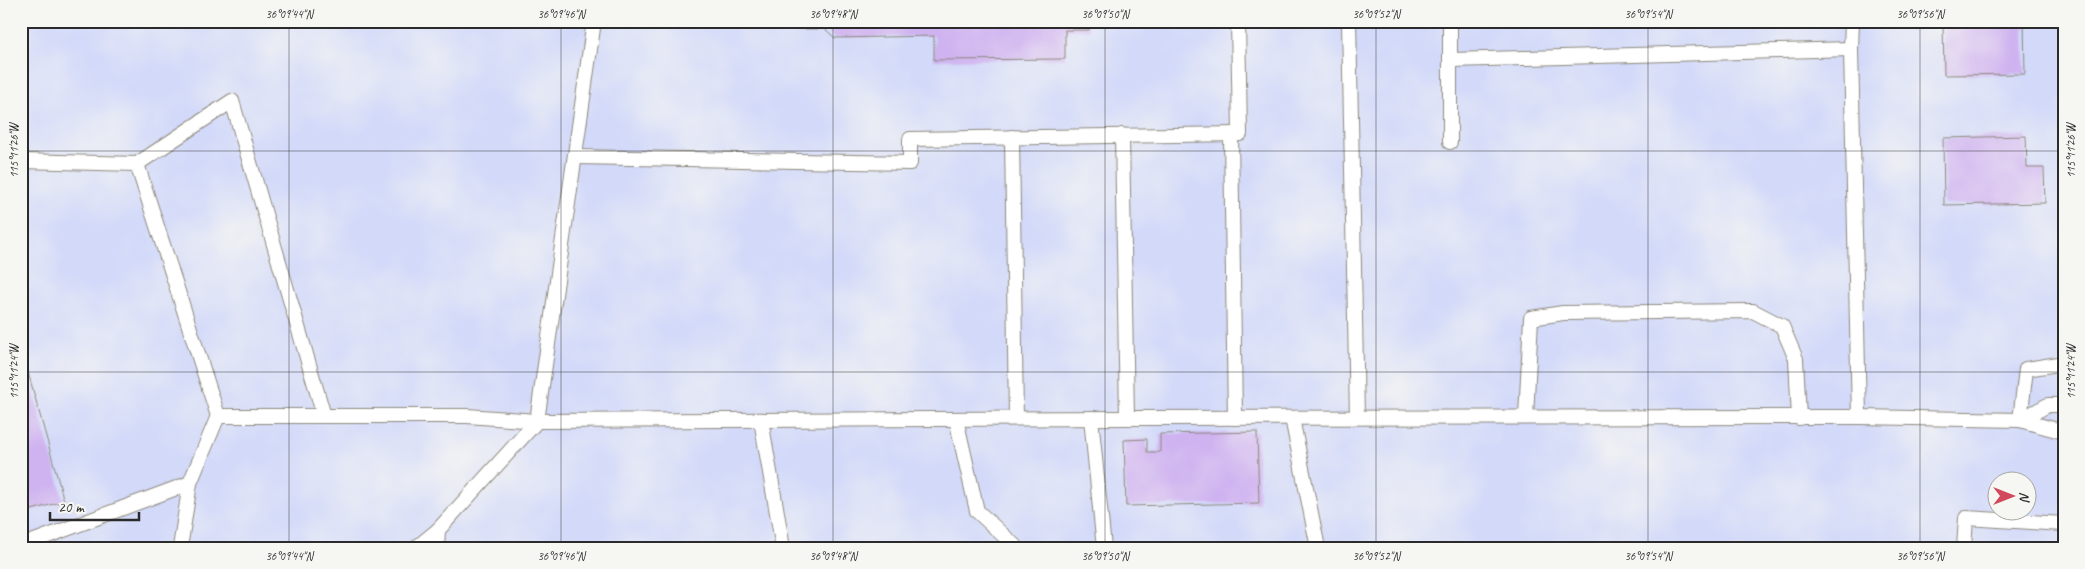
<svg xmlns="http://www.w3.org/2000/svg" width="2085" height="569" font-family="Caveat,sans-serif">
<rect width="100%" height="100%" fill="#f6f6f2"/>
<filter id="ink" filterUnits="userSpaceOnUse"><feTurbulence type="fractalNoise" baseFrequency=".02" numOctaves="2"/><feDisplacementMap in="SourceGraphic" scale="10" xChannelSelector="R" yChannelSelector="G"/><feConvolveMatrix kernelMatrix="1 2 1 2 8 2 1 2 1" color-interpolation-filters="sRGB"/></filter>
<filter id="wash" filterUnits="userSpaceOnUse"><feTurbulence type="fractalNoise" baseFrequency=".0096" numOctaves="4" result="noise"/><feDisplacementMap in="SourceGraphic" scale="20" xChannelSelector="R" yChannelSelector="G"/><feGaussianBlur stdDeviation="1.12" result="paint"/><feColorMatrix in="noise" values="0 0 0 0 0 0 0 0 0 0 0 0 0 0 0 0 0 1.4 0 .05"/><feComposite in="paint" operator="in"/></filter>
<g filter="url(#wash)">
<rect width="100%" height="100%" fill="#eee5cc"/>
<path fill="#d2d9f9" fill-rule="evenodd" d="M21 21H2064V548H21ZM1998 482H2028V512H1998Z"/>
<g id="blocks">
<g fill="#cfb2f0">
<polygon points="798,21 1089,21 1089,30 1065,30 1065,59 934,60 934,36 835,38 825,29 798,29"/>
<polygon points="1943,21 2024,21 2025,74 1944,75"/>
<polygon points="2026,136 2027,168 2044,168 2045,203 1944,205 1943,138"/>
<polygon points="21,347 64,501 21,513"/>
<polygon points="1257,432 1259,503 1126,506 1124,440 1147,439 1147,452 1160,452 1160,434"/>
</g>
</g>
</g>
<g filter="url(#ink)">
<use href="#blocks" fill-opacity="0" stroke="#8c887c" stroke-width="1"/>
<g fill="none" stroke-linecap="round" stroke-linejoin="round">
<g stroke="#8c887c" stroke-width="16">
<g id="service">
<polyline points="1349,21 1357,417"/>
<polyline points="1450,21 1450,142"/>
<polyline points="1852,21 1851,49 1859,417"/>
<polyline points="1451,60 1851,49"/>
<polyline points="1231,134 1235,418"/>
<polyline points="1122,135 1127,418"/>
<polyline points="1012,137 1016,418"/>
<polyline points="575,157 910,163 910,139 1240,134 1238,21"/>
<polyline points="21,161 137,164 218,416 467,416 537,421 1127,418 1859,417 2020,420 2064,432"/>
<polyline points="137,164 232,101 324,416"/>
<polyline points="1526,417 1531,318 1563,313 1753,311 1782,326 1796,359 1799,418"/>
<polyline points="1091,418 1104,548"/>
<polyline points="1292,418 1318,548"/>
<polyline points="956,419 977,511 1017,548"/>
<polyline points="761,420 783,548"/>
<polyline points="2020,420 2026,369 2064,363"/>
<polyline points="2020,420 2048,405 2064,405"/>
<polyline points="21,546 190,483 218,416"/>
<polyline points="180,548 190,483"/>
<polyline points="416,548 438,530"/>
<polyline points="437,548 438,530 537,421 594,21"/>
<polyline points="1964,548 1966,518 2064,524"/>
</g>
</g>
<use href="#service" stroke="#fff" stroke-width="14"/>
</g>
</g>
<path fill="none" stroke="#2b2b2b" stroke-width="1" stroke-opacity="0.45" d="M289 21V548M561 21V548M833 21V548M1105 21V548M1376 21V548M1648 21V548M1920 21V548M21 151H2064M21 372H2064"/>
<rect width="2085" height="569" fill="none" stroke="#f6f6f2" stroke-width="55"/>
<g transform="translate(2012 496) rotate(90)"><circle r="24" fill="#f6f6f2" stroke="#a5a5a2"/>
<path d="M0-4L9 19L0 12L-9 19Z" fill="#d1495b"/>
<text y="-8" font-size="14" font-weight="bold" text-anchor="middle" fill="#2b2b2b">N</text>
</g>
<path d="M50 512v8h89v-8" fill="none" stroke="#2b2b2b" stroke-width="2.5"/>
<text x="58" y="512" font-size="15" fill="#2b2b2b" stroke="#f6f6f2" stroke-width="4" paint-order="stroke">20 m</text>
<rect x="28" y="28" width="2030" height="514" fill="none" stroke="#2b2b2b" stroke-width="2"/>
<g font-size="12" text-anchor="middle" fill="#2b2b2b">
<text x="289" y="18">36°09'44"N</text>
<text x="561" y="18">36°09'46"N</text>
<text x="833" y="18">36°09'48"N</text>
<text x="1105" y="18">36°09'50"N</text>
<text x="1376" y="18">36°09'52"N</text>
<text x="1648" y="18">36°09'54"N</text>
<text x="1920" y="18">36°09'56"N</text>
<text transform="translate(2071 151) rotate(-90)" y="4">115°11'26"W</text>
<text transform="translate(14 151) rotate(-90)" y="4">115°11'26"W</text>
<text transform="translate(2071 372) rotate(-90)" y="4">115°11'24"W</text>
<text transform="translate(14 372) rotate(-90)" y="4">115°11'24"W</text>
<text x="289" y="560">36°09'44"N</text>
<text x="561" y="560">36°09'46"N</text>
<text x="833" y="560">36°09'48"N</text>
<text x="1105" y="560">36°09'50"N</text>
<text x="1376" y="560">36°09'52"N</text>
<text x="1648" y="560">36°09'54"N</text>
<text x="1920" y="560">36°09'56"N</text>
</g>
</svg>
